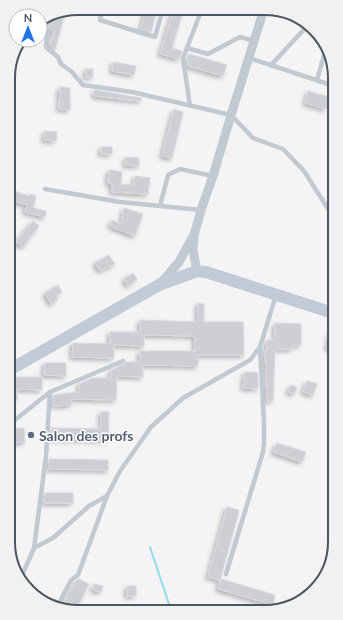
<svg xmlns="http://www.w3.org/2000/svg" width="343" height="620" font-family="Lato,sans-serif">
<defs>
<filter id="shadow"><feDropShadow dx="-2.5" dy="2.5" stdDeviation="2" flood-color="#0004"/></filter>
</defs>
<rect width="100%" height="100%" fill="#f5f3f3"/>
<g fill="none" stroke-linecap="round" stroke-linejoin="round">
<polyline stroke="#90daee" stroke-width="2" points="150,547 171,610"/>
</g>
<g fill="#cdcfd5" stroke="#d7d9de" filter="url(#shadow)">
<polygon points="146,8 157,9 151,32 141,29"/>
<polygon points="174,9 183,11 172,48 182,51 179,59 160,54"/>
<polygon points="65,13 62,23 55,50 50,45 53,32 49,27 45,29 40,27 40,22"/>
<polygon points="189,54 227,65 223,76 188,66 187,58"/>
<polygon points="113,62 136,66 134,75 112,71"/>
<rect x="86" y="69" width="7" height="8"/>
<polygon points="60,87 70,88 70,110 59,109"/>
<polygon points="95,90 141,98 141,101 94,96"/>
<polygon points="308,91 329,97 326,109 305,103"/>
<polygon points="174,109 183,112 172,158 162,156"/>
<polygon points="45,131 57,132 56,141 44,140"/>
<rect x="101" y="147" width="11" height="7"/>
<polygon points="126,157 139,158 139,166 125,165"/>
<polygon points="109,170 122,172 121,184 134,185 135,176 150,178 148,194 112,192 112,184 108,183"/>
<polygon points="11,190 29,196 30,194 36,196 33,208 46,211 45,217 25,212 27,205 9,200"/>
<polygon points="124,208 143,214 135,236 110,226 112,220 121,224"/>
<polygon points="33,221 39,226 23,247 16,242"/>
<polygon points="109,255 115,264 100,271 95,263"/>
<polygon points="133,273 137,279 128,286 124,279"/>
<polygon points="58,285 62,292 56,295 58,299 51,304 45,293"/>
<polygon points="198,303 204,304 204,322 243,322 244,355 198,355 198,366 143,365 143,377 117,376 116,400 71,399 72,405 53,406 54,395 79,392 79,384 93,378 111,378 111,370 124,364 126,362 140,362 140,351 195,351 195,336 144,335 144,346 114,345 114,358 72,357 73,343 110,344 110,332 140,332 140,320 198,322"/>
<polygon points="275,323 301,324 301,345 292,345 292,349 275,349 273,401 267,401 265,350 267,350 267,340 275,340"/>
<polygon points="331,331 333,331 333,350 327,348"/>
<polygon points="45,363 66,363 66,376 44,375"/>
<polygon points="245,372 258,373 258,389 243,388"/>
<polygon points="16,375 16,377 42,377 42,390 17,389 17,400 11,400 11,376"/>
<polygon points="307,381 317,384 313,395 303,392"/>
<polygon points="291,385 297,387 294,394 288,392"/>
<polygon points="101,412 109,412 108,440 51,439 52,428 101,429"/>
<polygon points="24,428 25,442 11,443 11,429"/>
<polygon points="277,443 306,452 302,462 273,452"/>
<polygon points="49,459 108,460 108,470 49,469"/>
<polygon points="45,493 73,493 73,503 44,503"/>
<polygon points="227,507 239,510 220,580 208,577"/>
<polygon points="79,579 89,584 75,611 68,611 61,608 76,581"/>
<polygon points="221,579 275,595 273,605 218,589"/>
<polygon points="94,584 103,586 101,592 93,590"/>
<rect x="127" y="586" width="9" height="10"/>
</g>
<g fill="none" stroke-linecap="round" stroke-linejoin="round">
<g stroke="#c1cad2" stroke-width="4.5">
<polyline points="102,8 100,20 155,37 163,9"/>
<polyline points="48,31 46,47 58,57 61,64 72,72 83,85 132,92 231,115 253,138 283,149 304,171 332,215"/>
<polyline points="187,48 208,54 240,37 254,41"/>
<polyline points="249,58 331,85"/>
<polyline points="271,65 309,24"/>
<polyline points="317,80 326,48"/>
<polyline points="190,106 183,58 202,9"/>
<polyline points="45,189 120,202 201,210"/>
<polyline points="160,206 168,175 180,169 213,176"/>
<polyline points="11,421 15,420 50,392 123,361"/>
<polyline points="34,548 53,538 89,506 107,496"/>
<polyline points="226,574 263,452 264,444 264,422 260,347 276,295"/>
<polyline points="21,578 34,548 46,456 50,392"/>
<polyline points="57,607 71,580 78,575 107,496 120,471 151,427 183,398 250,360 260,347"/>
</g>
<g stroke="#c1cad2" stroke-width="9">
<polyline points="197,271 193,250 194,235 201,210 213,176 231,115 264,9"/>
<polyline points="160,284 179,262 192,238"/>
</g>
<polyline stroke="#c1cbd6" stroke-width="12" points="11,369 159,285 197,271 206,272 333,313"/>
</g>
<circle fill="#5c6f8a" stroke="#fff" stroke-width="1.5" cx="31" cy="435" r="4"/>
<g text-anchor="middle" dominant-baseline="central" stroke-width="3" stroke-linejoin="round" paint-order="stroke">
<g font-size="14" font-weight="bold" fill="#4e5e75" stroke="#fff" text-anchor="start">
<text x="39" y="435">Salon des profs</text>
</g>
</g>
<path d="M0 0H343V620H0ZM78 15H265A63 63 0 0 1 328 78V542A63 63 0 0 1 265 605H78A63 63 0 0 1 15 542V78A63 63 0 0 1 78 15Z" fill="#f1f1f2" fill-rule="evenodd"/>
<path fill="none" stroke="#4a5661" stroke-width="2" d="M78 15H265A63 63 0 0 1 328 78V542A63 63 0 0 1 265 605H78A63 63 0 0 1 15 542V78A63 63 0 0 1 78 15Z"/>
<g transform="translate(28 28)"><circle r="19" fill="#ffffff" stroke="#b7bbc0"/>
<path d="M0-3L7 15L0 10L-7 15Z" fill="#1a73e8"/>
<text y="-6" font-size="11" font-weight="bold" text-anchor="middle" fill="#4a5661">N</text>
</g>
</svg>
